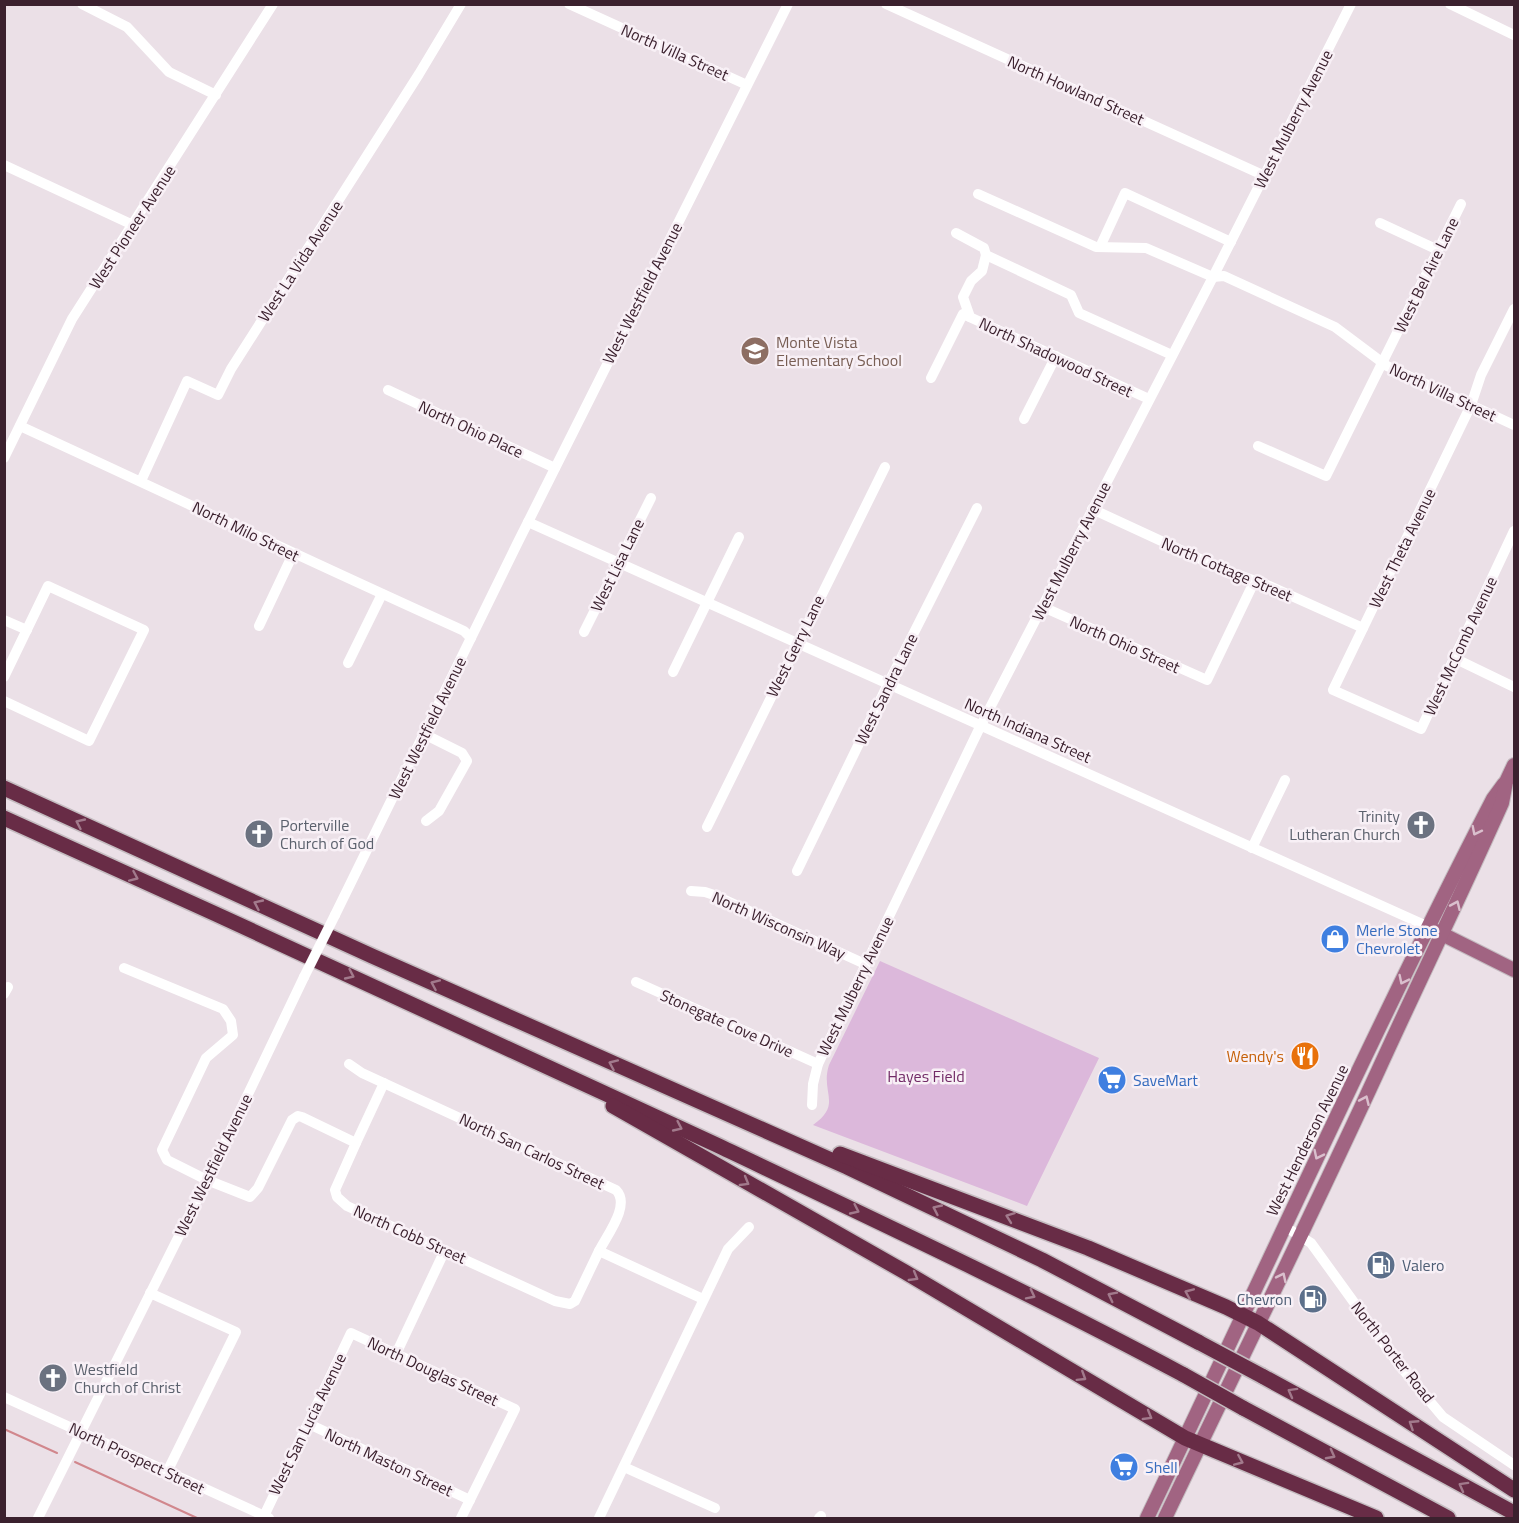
<svg xmlns="http://www.w3.org/2000/svg" width="1519" height="1523" font-family="'Titillium Web',sans-serif">
<rect width="100%" height="100%" fill="#ebe0e7"/>
<path fill="#dcb8db" d="M880 961 1099 1058 1027 1206 813 1125C843 1104 820 1093 829 1065Z"/>
<g fill="none" stroke-linecap="round" stroke-linejoin="round">
<g stroke="#d1878d" stroke-width="2">
<polyline points="4,1429 57,1453"/>
<polyline points="75,1462 197,1518"/>
</g>
<g stroke="#c4bcc0" stroke-width="16">
<g id="major">
<polyline points="1436,931 1514,970"/>
<path d="M1147 1518C1262 1278 1371 1035 1493 799L1504 784"/>
<path d="M1165 1518C1236 1369 1309 1221 1378 1071 1419 981 1462 893 1502 803L1506 782 1514 765"/>
</g>
</g>
<g stroke="#c4bcc0" stroke-width="18">
<g id="highway">
<polyline points="4,788 372,956 847,1167 1042,1260 1200,1343"/>
<path d="M4 818C243 926 482 1035 719 1146 875 1220 1031 1293 1184 1375"/>
<polyline points="613,1106 905,1272 1185,1438 1376,1518"/>
<polyline points="840,1154 1088,1248 1226,1307 1258,1323 1514,1490"/>
<polyline points="1262,1376 1514,1513"/>
<polyline points="1243,1408 1448,1518"/>
</g>
</g>
<g stroke="#fff" stroke-width="10">
<polyline points="82,4 127,27 169,72 216,95"/>
<polyline points="569,4 747,85"/>
<polyline points="886,4 1265,176"/>
<polyline points="1450,4 1514,35"/>
<polyline points="4,165 133,225"/>
<polyline points="978,194 1096,247 1146,248 1213,277 1224,276 1335,327 1387,366 1514,425"/>
<polyline points="1380,223 1438,250"/>
<polyline points="956,233 984,248 986,255 1071,295 1079,313 1172,355"/>
<polyline points="1100,247 1125,193 1231,242"/>
<polyline points="1514,309 1481,375 1471,405 1333,690 1421,729 1514,531"/>
<polyline points="970,317 963,297 971,281 982,271 986,255"/>
<polyline points="931,378 963,314 1149,399"/>
<polyline points="388,390 555,468"/>
<polyline points="1024,419 1056,356"/>
<path d="M20 426C168 494 315 564 464 631L471 638"/>
<polyline points="1258,446 1326,476 1461,204"/>
<polyline points="4,458 72,319 273,4"/>
<polyline points="141,481 187,381 218,395 231,369 419,74 461,4"/>
<polyline points="1092,509 1224,570 1267,585 1363,628"/>
<polyline points="528,522 1429,927"/>
<polyline points="1043,607 1207,680 1255,580"/>
<polyline points="4,620 27,630"/>
<polyline points="259,626 293,554"/>
<polyline points="584,632 651,498"/>
<polyline points="1454,658 1514,687"/>
<polyline points="348,663 382,594"/>
<polyline points="673,672 739,537"/>
<polyline points="4,677 48,586 144,630 89,741 4,701"/>
<polyline points="424,734 462,753 467,761 439,811 426,821"/>
<polyline points="707,827 885,467"/>
<polyline points="1252,848 1285,780"/>
<polyline points="797,871 888,684 977,508"/>
<polyline points="691,891 705,892 714,895 865,964"/>
<polyline points="335,915 518,542 788,4"/>
<polyline points="124,968 223,1009 231,1021 233,1035 206,1058 162,1150 167,1160 207,1180 250,1197 258,1188 292,1120 298,1116 302,1117 356,1143 335,1190 337,1197 347,1206 555,1301 570,1304 575,1301 599,1251 703,1299"/>
<polyline points="636,982 818,1064"/>
<polyline points="4,994 8,987"/>
<path d="M349 1064 362 1073 616 1190C631 1205 607 1235 599 1251"/>
<polyline points="812,1105 813,1084 818,1064 980,727 1213,277 1351,4"/>
<polyline points="356,1143 384,1083"/>
<polyline points="1284,1226 1311,1243 1400,1366 1443,1417 1514,1465"/>
<polyline points="150,1293 236,1332 167,1472"/>
<polyline points="396,1354 445,1250"/>
<polyline points="4,1397 269,1518"/>
<polyline points="309,1424 470,1500"/>
<polyline points="624,1467 715,1508"/>
<polyline points="264,1516 351,1333 515,1409 461,1518"/>
<polyline points="38,1518 207,1180 304,977"/>
<polyline points="599,1518 728,1249 749,1227"/>
<polyline points="819,1518 821,1516"/>
</g>
<use href="#major" stroke="#a16482" stroke-width="14"/>
<use href="#highway" stroke="#682c46" stroke-width="15"/>
<g stroke="#c4bcc0" stroke-width="18" stroke-linecap="butt">
<g id="highway-bridge">
<polyline points="1200,1343 1262,1376"/>
<polyline points="1184,1375 1243,1408"/>
</g>
</g>
<polyline stroke="#fff" stroke-width="10" points="304,977 335,915"/>
<use href="#highway-bridge" stroke="#682c46" stroke-width="15"/>
</g>
<defs><path id="oneway-chevron" d="M-2-3.5L2.5 0L-2 3.5" fill="none" stroke-width="1.6" stroke-linecap="round" stroke-linejoin="round" transform="scale(1.5)"/></defs>
<g stroke="#a27a8c">
<use href="#oneway-chevron" transform="translate(80 823) rotate(-155)"/>
<use href="#oneway-chevron" transform="translate(134 877) rotate(24)"/>
<use href="#oneway-chevron" transform="translate(258 904) rotate(-155)"/>
<use href="#oneway-chevron" transform="translate(350 975) rotate(25)"/>
<use href="#oneway-chevron" transform="translate(435 984) rotate(-156)"/>
<use href="#oneway-chevron" transform="translate(613 1064) rotate(-156)"/>
<use href="#oneway-chevron" transform="translate(678 1127) rotate(25)"/>
<use href="#oneway-chevron" transform="translate(745 1182) rotate(30)"/>
<use href="#oneway-chevron" transform="translate(937 1209) rotate(-155)"/>
<use href="#oneway-chevron" transform="translate(855 1210) rotate(25)"/>
<use href="#oneway-chevron" transform="translate(1010 1217) rotate(-160)"/>
<use href="#oneway-chevron" transform="translate(914 1277) rotate(30)"/>
<use href="#oneway-chevron" transform="translate(1189 1293) rotate(-157)"/>
<use href="#oneway-chevron" transform="translate(1031 1295) rotate(27)"/>
<use href="#oneway-chevron" transform="translate(1112 1296) rotate(-153)"/>
<use href="#oneway-chevron" transform="translate(1082 1377) rotate(32)"/>
<use href="#oneway-chevron" transform="translate(1292 1392) rotate(-151)"/>
<use href="#oneway-chevron" transform="translate(1148 1416) rotate(30)"/>
<use href="#oneway-chevron" transform="translate(1413 1424) rotate(-147)"/>
<use href="#oneway-chevron" transform="translate(1331 1455) rotate(28)"/>
<use href="#oneway-chevron" transform="translate(1239 1461) rotate(23)"/>
<use href="#oneway-chevron" transform="translate(1463 1486) rotate(-151)"/>
</g>
<g stroke="#dabfcd">
<use href="#oneway-chevron" transform="translate(1476 831) rotate(117)"/>
<use href="#oneway-chevron" transform="translate(1456 905) rotate(-66)"/>
<use href="#oneway-chevron" transform="translate(1403 980) rotate(116)"/>
<use href="#oneway-chevron" transform="translate(1365 1100) rotate(-66)"/>
<use href="#oneway-chevron" transform="translate(1318 1155) rotate(116)"/>
<use href="#oneway-chevron" transform="translate(1282 1277) rotate(-64)"/>
</g>
<defs>
<g id="school-disc" transform="scale(1.5)"><circle r="9.5" fill="#8d6e63" stroke="#f8f0f6"/><path d="M0-5L7-2L0 1L-7-2ZM-4 1L0 2.5L4 1V4Q0 6-4 4Z" fill="#fff"/></g>
<g id="church-disc" transform="scale(1.5)"><circle r="9.5" fill="#6b7280" stroke="#f8f0f6"/><path d="M-1.2-6h2.4v3.5h3.3v2.4h-3.3V6h-2.4V-.1h-3.3v-2.4h3.3Z" fill="#fff"/></g>
<g id="shop-disc" transform="scale(1.5)"><circle r="9.5" fill="#3f7fe0" stroke="#f8f0f6"/><path d="M-5-2.5h2.3a2.7 3.5 0 0 1 5.4 0H5L5.5 6h-11ZM-1.5-2.5h3a1.5 2.3 0 0 0-3 0Z" fill="#fff"/></g>
<g id="restaurant-disc" transform="scale(1.5)"><circle r="9.5" fill="#e8710a" stroke="#f8f0f6"/><path d="M-5-6h1v4h1v-4h1v4h1v-4h1v5L-1.5 .5V6h-2V.5L-5-1ZM5-6V6H3V1.5H1.5Q1.5-4 5-6Z" fill="#fff"/></g>
<g id="supermarket-disc" transform="scale(1.5)"><circle r="9.5" fill="#3f7fe0" stroke="#f8f0f6"/><path d="M-6-5.5h2.5l.6 2H6L4.5 2H-2.5L-4.4-4H-6ZM-1.5 3.2a1.3 1.3 0 1 0 .1 0ZM3 3.2a1.3 1.3 0 1 0 .1 0Z" fill="#fff"/></g>
<g id="fuel-disc" transform="scale(1.5)"><circle r="9.5" fill="#5c6f8a" stroke="#f8f0f6"/><path d="M-5.5-6h7V0h2V4h1.3V-2.5L3-4.5l.8-.8L6-3V5H2.5V1h-1V6h-7ZM-4.2-4.7v3.2H.2V-4.7Z" fill="#fff"/></g>
</defs>
<g fill-rule="evenodd">
<use href="#school-disc" x="755" y="351"/>
<use href="#church-disc" x="1421" y="825"/>
<use href="#church-disc" x="259" y="834"/>
<use href="#shop-disc" x="1335" y="939"/>
<use href="#restaurant-disc" x="1305" y="1056"/>
<use href="#supermarket-disc" x="1112" y="1080"/>
<use href="#fuel-disc" x="1381" y="1265"/>
<use href="#fuel-disc" x="1313" y="1299"/>
<use href="#church-disc" x="53" y="1378"/>
<use href="#supermarket-disc" x="1124" y="1467"/>
</g>
<g text-anchor="middle" dominant-baseline="central" stroke-width="5" stroke-linejoin="round" paint-order="stroke">
<g font-size="16" fill="#3b212e" stroke="#f8f0f6">
<text transform="translate(675 52) rotate(24)">North Villa Street</text>
<text transform="translate(1076 90) rotate(24)">North Howland Street</text>
<text transform="translate(1293 119) rotate(-63)">West Mulberry Avenue</text>
<text transform="translate(132 227) rotate(-57)">West Pioneer Avenue</text>
<text transform="translate(300 261) rotate(-57)">West La Vida Avenue</text>
<text transform="translate(1426 275) rotate(-64)">West Bel Aire Lane</text>
<text transform="translate(642 293) rotate(-63)">West Westfield Avenue</text>
<text transform="translate(1056 357) rotate(25)">North Shadowood Street</text>
<text transform="translate(1443 392) rotate(25)">North Villa Street</text>
<text transform="translate(471 429) rotate(25)">North Ohio Place</text>
<text transform="translate(246 531) rotate(26)">North Milo Street</text>
<text transform="translate(1402 548) rotate(-64)">West Theta Avenue</text>
<text transform="translate(1071 551) rotate(-63)">West Mulberry Avenue</text>
<text transform="translate(617 565) rotate(-64)">West Lisa Lane</text>
<text transform="translate(1227 569) rotate(23)">North Cottage Street</text>
<text transform="translate(1125 644) rotate(24)">North Ohio Street</text>
<text transform="translate(795 646) rotate(-64)">West Gerry Lane</text>
<text transform="translate(1460 646) rotate(-65)">West McComb Avenue</text>
<text transform="translate(886 689) rotate(-64)">West Sandra Lane</text>
<text transform="translate(427 728) rotate(-64)">West Westfield Avenue</text>
<text transform="translate(1028 730) rotate(24)">North Indiana Street</text>
<text transform="translate(779 925) rotate(24)">North Wisconsin Way</text>
<text transform="translate(855 986) rotate(-64)">West Mulberry Avenue</text>
<text transform="translate(727 1023) rotate(24)">Stonegate Cove Drive</text>
<text transform="translate(1307 1140) rotate(-64)">West Henderson Avenue</text>
<text transform="translate(532 1151) rotate(25)">North San Carlos Street</text>
<text transform="translate(213 1165) rotate(-64)">West Westfield Avenue</text>
<text transform="translate(410 1234) rotate(24)">North Cobb Street</text>
<text transform="translate(1393 1352) rotate(52)">North Porter Road</text>
<text transform="translate(433 1371) rotate(25)">North Douglas Street</text>
<text transform="translate(307 1424) rotate(-64)">West San Lucia Avenue</text>
<text transform="translate(137 1458) rotate(25)">North Prospect Street</text>
<text transform="translate(389 1462) rotate(25)">North Maston Street</text>
</g>
<g font-size="16" fill="#785e54" stroke="#f8f0f6" text-anchor="start">
<text x="776" y="342">Monte Vista<tspan x="776" dy="18">Elementary School</tspan></text>
</g>
<g font-size="16" fill="#5b616d" stroke="#f8f0f6" text-anchor="start">
<text x="1400" y="816" text-anchor="end">Trinity<tspan x="1400" dy="18">Lutheran Church</tspan></text>
<text x="280" y="825">Porterville<tspan x="280" dy="18">Church of God</tspan></text>
<text x="74" y="1369">Westfield<tspan x="74" dy="18">Church of Christ</tspan></text>
</g>
<g font-size="16" fill="#366cbe" stroke="#f8f0f6" text-anchor="start">
<text x="1356" y="930">Merle Stone<tspan x="1356" dy="18">Chevrolet</tspan></text>
<text x="1133" y="1080">SaveMart</text>
<text x="1145" y="1467">Shell</text>
</g>
<g font-size="16" fill="#c56008" stroke="#f8f0f6" text-anchor="end">
<text x="1284" y="1056">Wendy's</text>
</g>
<g font-size="16" fill="#722b67" stroke="#f8f0f6">
<text x="926" y="1076">Hayes Field</text>
</g>
<g font-size="16" fill="#4e5e75" stroke="#f8f0f6" text-anchor="start">
<text x="1402" y="1265">Valero</text>
<text x="1292" y="1299" text-anchor="end">Chevron</text>
</g>
</g>
<rect width="1519" height="1523" fill="none" stroke="#3b212e" stroke-width="12"/>
</svg>
